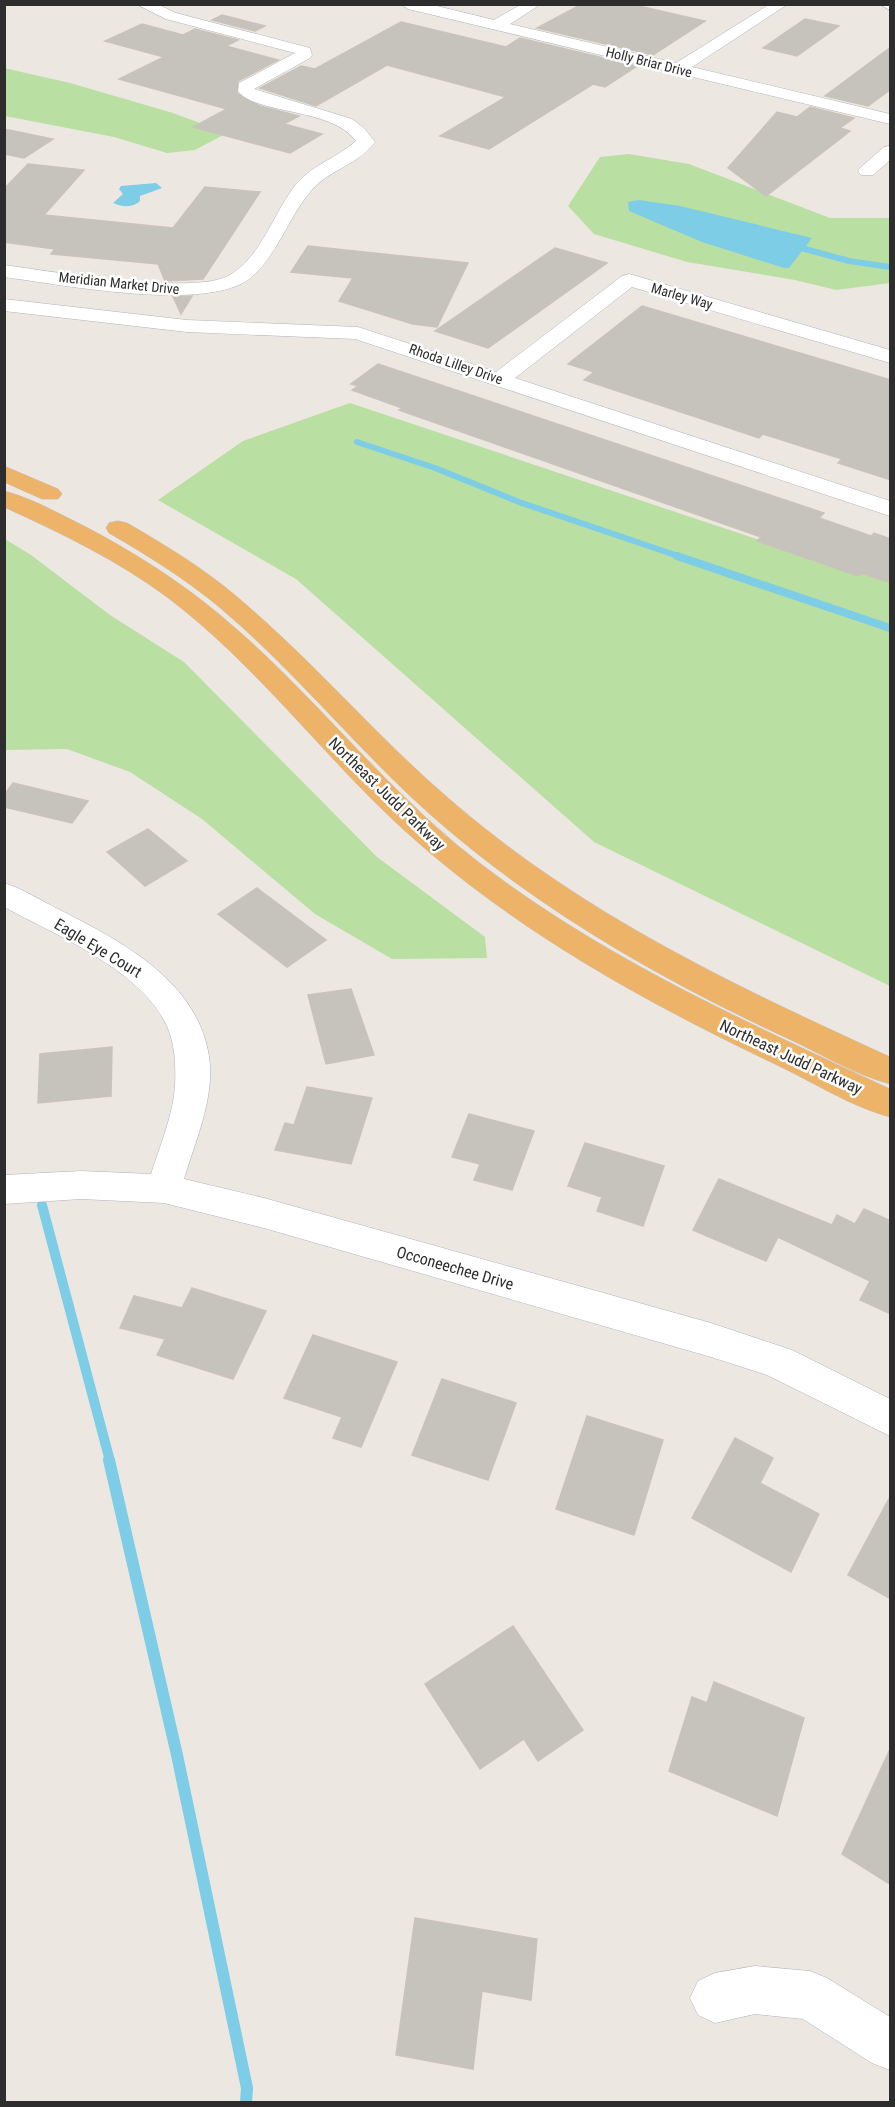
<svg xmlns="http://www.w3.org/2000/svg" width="895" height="2107" font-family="'Roboto Condensed',sans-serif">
<rect width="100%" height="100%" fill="#ede7e1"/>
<g fill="#b9dfa2">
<polygon points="4,68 70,83 173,113 227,133 195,150 167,153 114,137 5,116"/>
<polygon points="629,154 689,164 830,218 890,218 890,283 836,290 795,280 687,262 594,234 568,206 600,157"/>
<polygon points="350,403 792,551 890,578 890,986 594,842 296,579 158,500 243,441"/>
<polygon points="5,539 31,555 110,615 184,662 377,857 485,937 487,958 392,959 315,914 202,819 130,772 67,749 5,750"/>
</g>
<g fill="#7dcde6">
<path d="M156 183 162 188 140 196V201C133 208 122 207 113 203L123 194 119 189 121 186Z"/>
<polygon points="639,200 680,206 812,238 789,268 784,268 702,242 629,211 628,202"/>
</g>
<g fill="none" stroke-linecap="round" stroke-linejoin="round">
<g stroke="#7dcde6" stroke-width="6">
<polyline points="794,246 849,261 890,267"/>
<polyline points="357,442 435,468 519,502 681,557"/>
</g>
<polyline stroke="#7dcde6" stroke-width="8" points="677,556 890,628"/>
<polyline stroke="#7dcde6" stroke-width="10" points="42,1205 110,1461"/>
<polyline stroke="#7dcde6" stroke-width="12" points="109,1460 177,1755 247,2088 246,2102"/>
</g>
<g fill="#c6c2bc" stroke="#c9c3ba" stroke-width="1.5">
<polygon points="582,4 630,4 705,21 653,55 537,28"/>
<polygon points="222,15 265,26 255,31 212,20"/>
<polygon points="805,19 839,26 797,56 763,48"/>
<polygon points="401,22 506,47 520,38 637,66 605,87 593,84 489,149 440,136 506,97 387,65 316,106 260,88 301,66 315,69"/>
<polygon points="142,24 183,35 195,29 238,40 226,46 278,60 238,81 237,93 260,106 299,116 284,124 322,134 290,153 193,127 227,109 119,79 164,57 105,41"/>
<polygon points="891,47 891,89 868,106 825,96"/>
<polygon points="810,107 854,118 840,128 850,131 766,196 728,168 777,112 797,117"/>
<polygon points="4,129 53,139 24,158 4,154"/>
<polygon points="28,164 84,170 44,215 173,228 205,187 260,192 203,279 165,281 158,264 51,254 55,249 4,242 4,189"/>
<polygon points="308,246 468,263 437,327 413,324 339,301 353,278 291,272"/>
<polygon points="555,248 607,263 488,348 435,331"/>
<polygon points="192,296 181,314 173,297"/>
<polygon points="642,306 891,380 891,480 838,463 842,459 763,434 759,438 584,380 594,372 568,364"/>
<polygon points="378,364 824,513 819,518 871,536 874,533 891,539 891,583 861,573 858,576 757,541 761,537 399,410 402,408 352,390 358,386 351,384"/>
<polygon points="13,783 88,801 72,823 4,807 4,795"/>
<polygon points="148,829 187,861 145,886 107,852"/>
<polygon points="257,888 326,940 287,967 218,914"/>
<polygon points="351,989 374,1055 326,1064 308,995"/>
<polygon points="112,1047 111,1096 38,1103 40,1054"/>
<polygon points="307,1087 372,1098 351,1164 275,1150 285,1123 294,1125"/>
<polygon points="469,1114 534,1131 512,1190 474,1180 480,1164 452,1157"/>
<polygon points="585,1143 664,1166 643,1226 597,1211 602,1197 568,1186"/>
<polygon points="719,1179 832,1225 837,1215 855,1224 864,1209 891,1221 891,1314 860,1300 870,1281 778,1237 766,1261 693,1230"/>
<polygon points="192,1288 266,1311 233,1379 157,1355 165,1339 120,1328 134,1296 182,1308"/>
<polygon points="313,1335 397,1362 361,1447 333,1438 342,1417 284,1398"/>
<polygon points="442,1379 516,1403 488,1480 412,1455"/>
<polygon points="587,1416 663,1440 634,1535 556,1509"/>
<polygon points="735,1438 773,1458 760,1483 819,1514 791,1572 692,1518"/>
<polygon points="891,1495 891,1599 848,1575"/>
<polygon points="513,1626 583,1730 538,1761 524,1739 480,1769 425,1684"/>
<polygon points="714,1682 804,1718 777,1816 669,1771 692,1697 707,1703"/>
<polygon points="891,1747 891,1885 842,1854"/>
<polygon points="415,1918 537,1939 531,2000 482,1991 473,2069 396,2055"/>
</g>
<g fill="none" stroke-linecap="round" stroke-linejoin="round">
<g stroke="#b1b3bc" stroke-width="1">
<g id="minor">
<path d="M136 4H157L176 13 310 48 312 55 310 58 254 89 352 119 364 128 375 142C359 165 327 170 310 192 289 217 279 251 254 275 214 315 59 284 4 277V265C49 271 196 296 230 275 263 255 274 211 297 183 313 165 338 157 356 141 331 107 256 115 238 91L239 83 295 53 166 19Z"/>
<polygon points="401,4 429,4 494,20 522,4 541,4 510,24 676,63 770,4 788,4 692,67 890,114 890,124 408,9"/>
<polygon points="879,4 890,4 890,10"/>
<polygon points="890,146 890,160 873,175 861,175 858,171 861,167 884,147"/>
<polygon points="629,274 890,350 890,363 632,287 515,378 890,501 890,516 355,339 187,332 4,311 4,299 187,320 358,327 496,372 622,276"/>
<path d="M4 883C23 889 40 900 58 909 117 939 194 978 208 1051 217 1093 196 1139 184 1179L264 1198 711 1323 792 1350 890 1399V1436L767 1375 711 1357 264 1228 164 1203 81 1199 4 1204V1175L81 1171 151 1174C160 1146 173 1115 175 1086 176 1064 175 1043 166 1024 139 969 56 935 4 907Z"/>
<polygon points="755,1966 810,1971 827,1978 890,2017 890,2070 872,2063 803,2019 755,2014 715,2023 698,2015 690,1998 698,1981 715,1973"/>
</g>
</g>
<g stroke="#c4c4c4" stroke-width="1">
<g id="trunk">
<polygon points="4,466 58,489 62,494 58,499 42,499 4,482"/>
<path d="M4 491C32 498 59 514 84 526 132 551 178 580 220 615 305 685 372 774 457 845 586 951 740 1019 890 1089V1117C852 1107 813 1082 777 1065 643 1001 514 930 404 830 322 755 256 664 167 597 117 560 61 533 4 507Z"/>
<path d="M118 521 127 523C165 545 203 568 236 596 314 661 378 739 455 804 586 916 735 986 890 1057V1084C856 1075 821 1054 789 1039 651 975 518 898 407 793 343 732 286 663 218 606 184 578 147 555 109 533L106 528 109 523Z"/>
</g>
</g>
<use href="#minor" fill="#fff" fill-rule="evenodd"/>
<use href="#trunk" fill="#edb369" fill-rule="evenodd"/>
</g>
<g text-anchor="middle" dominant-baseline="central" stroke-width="5" stroke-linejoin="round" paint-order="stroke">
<g font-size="14" fill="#2d2d2d" stroke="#fff">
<text transform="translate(649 62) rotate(14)">Holly Briar Drive</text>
<text transform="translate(119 283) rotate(6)">Meridian Market Drive</text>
<text transform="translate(682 296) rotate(16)">Marley Way</text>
<text transform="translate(456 364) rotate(19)">Rhoda Lilley Drive</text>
</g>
<g font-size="16" fill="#2d2d2d" stroke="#fff">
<text transform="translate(387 794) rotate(44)">Northeast Judd Parkway</text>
<text transform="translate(98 948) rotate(31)">Eagle Eye Court</text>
<text transform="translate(791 1057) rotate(25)">Northeast Judd Parkway</text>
<text transform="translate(455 1268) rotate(16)">Occoneechee Drive</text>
</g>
</g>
<rect width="895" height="2107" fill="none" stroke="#2d2d2d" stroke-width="12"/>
</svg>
